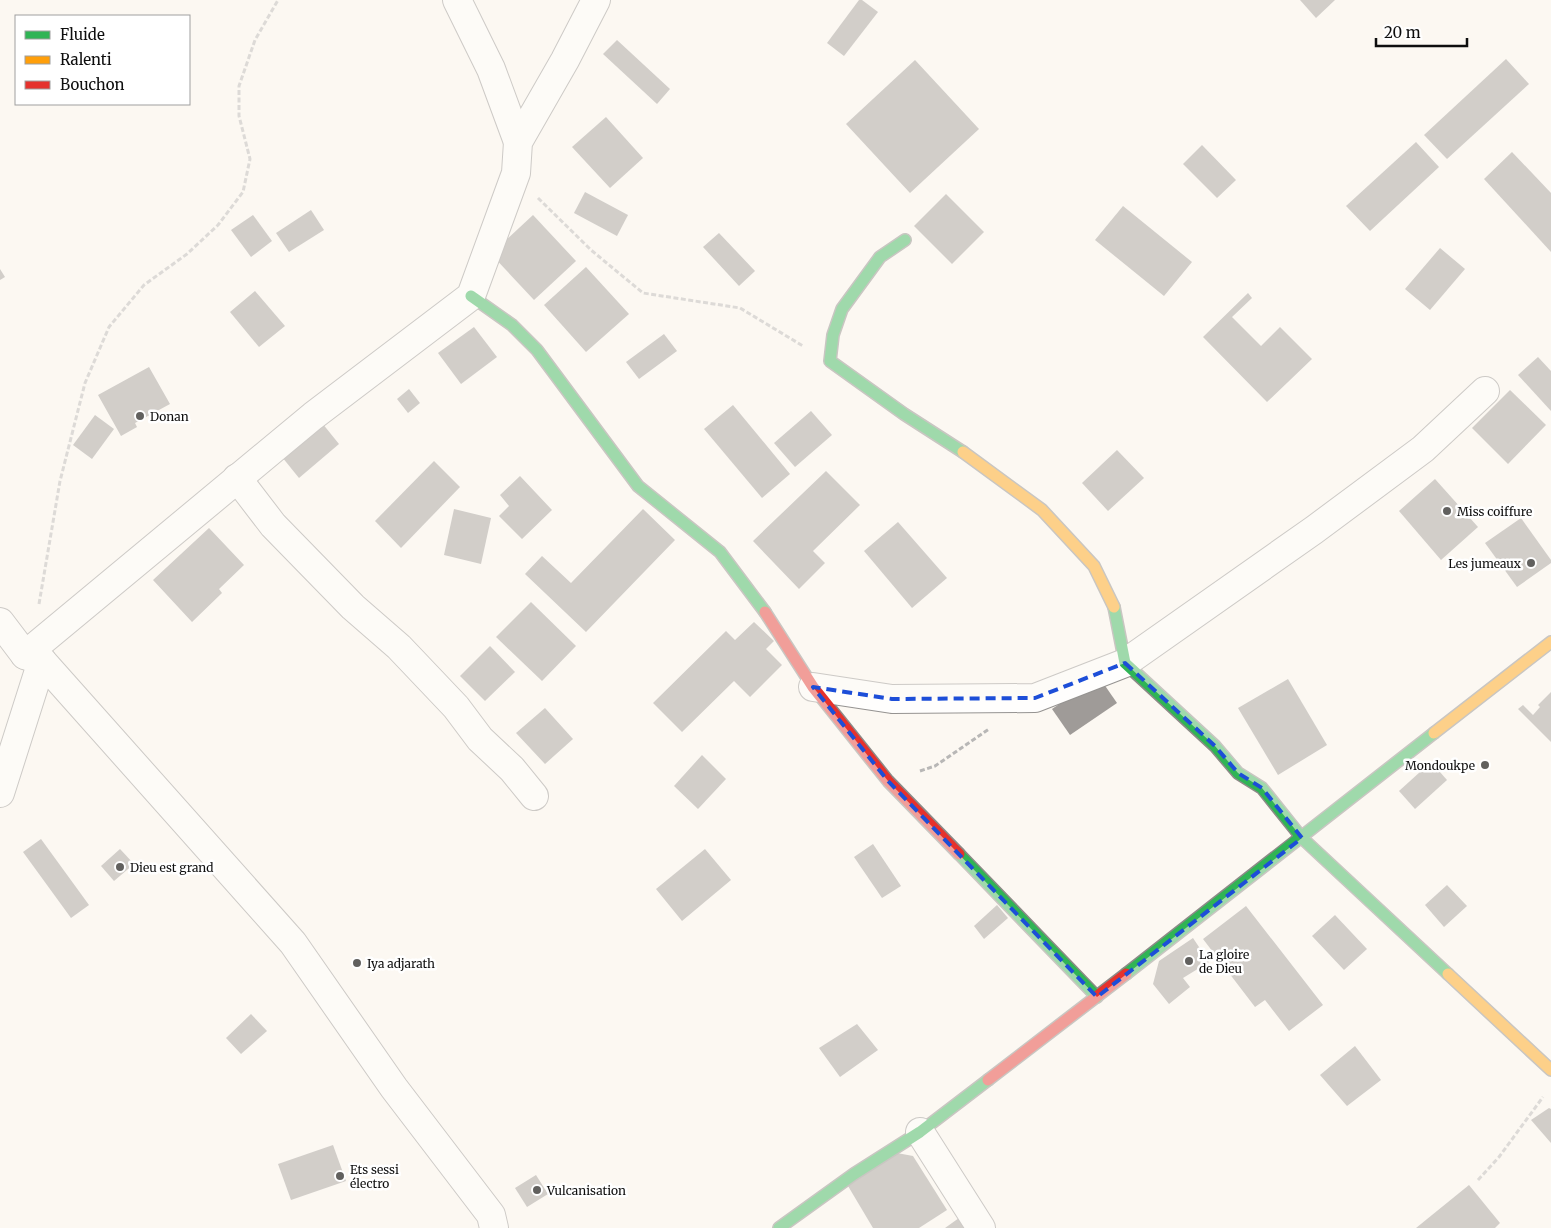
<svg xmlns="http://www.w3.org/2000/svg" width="1551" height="1228" font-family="Merriweather,serif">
<rect width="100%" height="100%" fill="#fcf8f2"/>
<g fill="#9f9b98">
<polygon points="859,0 862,0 878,12 844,56 827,43"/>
<polygon points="1300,0 1335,0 1316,18"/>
<polygon points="617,40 670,89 657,104 603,54"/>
<polygon points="1506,59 1529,84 1447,159 1424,135"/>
<polygon points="915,60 979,129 910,193 846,124"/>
<polygon points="606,117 643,158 610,188 572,147"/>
<polygon points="1416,142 1439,167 1370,231 1346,206"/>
<polygon points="1202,145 1236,180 1217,198 1183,164"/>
<polygon points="1512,152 1551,193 1551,252 1484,179"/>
<polygon points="585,192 628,215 617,236 574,213"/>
<polygon points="946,194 984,232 952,264 914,226"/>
<polygon points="1123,206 1192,262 1164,296 1095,240"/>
<polygon points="311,210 324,230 289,252 276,233"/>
<polygon points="253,215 272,241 251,257 231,230"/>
<polygon points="533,215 576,261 534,300 491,254"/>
<polygon points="719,233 755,271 739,286 703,247"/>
<polygon points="1440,248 1465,269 1430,310 1405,289"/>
<polygon points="586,267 629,314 586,352 544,305"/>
<polygon points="0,269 5,277 0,280"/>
<polygon points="255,291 285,326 259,347 230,312"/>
<polygon points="1248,293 1252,298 1232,317 1261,346 1280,327 1312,359 1267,402 1203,337"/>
<polygon points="474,327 497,357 461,384 438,353"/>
<polygon points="664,334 677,351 639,379 626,362"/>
<polygon points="1538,357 1551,371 1551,411 1518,375"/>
<polygon points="149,367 170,404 135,423 137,427 121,436 98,395"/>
<polygon points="409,389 420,403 408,413 397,399"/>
<polygon points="1510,390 1546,425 1508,464 1472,428"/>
<polygon points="733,405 790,474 762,498 704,429"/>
<polygon points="811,411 832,435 795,467 774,443"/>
<polygon points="95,415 114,429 92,459 73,445"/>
<polygon points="322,423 339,444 299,478 282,457"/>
<polygon points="1117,450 1144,478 1108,511 1082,483"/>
<polygon points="434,461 460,487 401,548 375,521"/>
<polygon points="826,471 860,505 813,551 825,563 799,589 753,541"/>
<polygon points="520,476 552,510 522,539 499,516 509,506 500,495"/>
<polygon points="1435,479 1478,527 1441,560 1399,511"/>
<polygon points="454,509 491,518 481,564 444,555"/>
<polygon points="643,509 675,540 586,632 525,574 542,556 571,583"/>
<polygon points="1521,518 1551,560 1551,563 1517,587 1485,543"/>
<polygon points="898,522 947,578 912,608 864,551"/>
<polygon points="209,528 244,565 219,589 222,593 192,622 153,580"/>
<polygon points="531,602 576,646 542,681 496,637"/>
<polygon points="754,622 774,641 766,649 782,665 750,697 734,681 682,732 653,703 726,631 735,640"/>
<polygon points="490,646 515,672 485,701 460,676"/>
<polygon points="1099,677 1117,703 1070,735 1052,709"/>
<polygon points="1288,679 1327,745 1278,775 1238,708"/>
<polygon points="1551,692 1551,742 1518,709 1523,705 1533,715 1540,707 1538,705"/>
<polygon points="545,708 573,739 545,764 516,733"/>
<polygon points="702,755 726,779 698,809 674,786"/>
<polygon points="1431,762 1447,780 1415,809 1399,791"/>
<polygon points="41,839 89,905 71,918 23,852"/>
<polygon points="873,844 901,886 882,898 854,857"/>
<polygon points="120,849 134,864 114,881 101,866"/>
<polygon points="705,849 731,880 682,921 656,889"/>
<polygon points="1447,885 1467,906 1444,927 1425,905"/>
<polygon points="997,905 1008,918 984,939 974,926"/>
<polygon points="1246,906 1323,1005 1289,1031 1265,1000 1255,1007 1203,939"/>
<polygon points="1335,915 1367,949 1344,970 1312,936"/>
<polygon points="1193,938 1209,962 1183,978 1190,987 1169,1004 1153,984 1159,961"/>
<polygon points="251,1014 267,1031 241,1054 226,1038"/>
<polygon points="857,1024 878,1050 840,1077 819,1048"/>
<polygon points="1355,1046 1381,1080 1347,1106 1320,1075"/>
<polygon points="1549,1108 1551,1109 1551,1143 1531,1120"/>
<polygon points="333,1145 346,1181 291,1200 278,1164"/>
<polygon points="897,1153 913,1156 947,1210 919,1228 873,1228 848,1186"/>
<polygon points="536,1175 548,1194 527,1207 515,1188"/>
<polygon points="1469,1185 1500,1223 1495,1228 1416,1228"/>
<polygon points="959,1218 965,1228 945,1228"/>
</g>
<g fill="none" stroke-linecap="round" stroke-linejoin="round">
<g stroke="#959391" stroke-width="30">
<g id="street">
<polyline points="457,0 491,69 518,142"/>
<polyline points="237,478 273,525 353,607 399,647 456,707 480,739 512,769 534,796"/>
<polyline points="0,622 25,655 42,661 293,943 394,1088 491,1215 494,1228"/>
<polyline points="25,655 313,416 471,296 516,173 518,142 565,60 596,0"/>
<polyline points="813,687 892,699 1035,698 1125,663 1314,530 1423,449 1485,391"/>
<polyline points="0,793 42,661"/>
<polyline points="920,1132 981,1228"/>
</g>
</g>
<g stroke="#8c8a87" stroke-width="14">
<g id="fast">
<polyline points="905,240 880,257 842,309 833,335 830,361 904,414 963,452"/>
<polyline points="471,296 512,325 537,350 638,486 720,552 765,612"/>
<polyline points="1114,607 1125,663 1215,746 1238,773 1262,788 1302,838 1448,974"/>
<polyline points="959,854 1097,997"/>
<polyline points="1126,974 1434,733"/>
<polyline points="779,1228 854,1174 920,1132 988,1080"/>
</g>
</g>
<g stroke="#8c8a87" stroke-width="14">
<g id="slow">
<polyline points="963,452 1042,510 1094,566 1114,607"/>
<polyline points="1434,733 1551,642"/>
<polyline points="1448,974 1551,1070"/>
</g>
</g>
<g stroke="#8c8a87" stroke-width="14">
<g id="jam">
<polyline points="765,612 813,687 888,781 959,854"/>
<polyline points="988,1080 1126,974"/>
</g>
</g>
<g stroke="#b8b7b6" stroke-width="3" stroke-dasharray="5 2.5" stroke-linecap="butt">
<polyline points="538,198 591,250 643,293 740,308 803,346"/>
<polyline points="39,604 60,481 85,383 109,327 144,285 187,254 218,225 243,192 250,159 239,116 239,86 255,40 278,0"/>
<polyline points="920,771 935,766 989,729"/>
<polyline points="1478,1180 1499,1157 1543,1097"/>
</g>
<use href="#street" stroke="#fffefd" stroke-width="28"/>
<use href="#fast" stroke="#30b455" stroke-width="11"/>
<use href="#slow" stroke="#ff9f0a" stroke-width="11"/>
<use href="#jam" stroke="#e5322d" stroke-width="11"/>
</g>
<path d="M0 0H1551V1228H0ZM1125 663 1215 746 1238 773 1262 788 1302 838 1097 997 888 781 813 687 892 699 1035 698Z" fill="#fcf8f2" fill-opacity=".55" fill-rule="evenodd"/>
<path fill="none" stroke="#1d4ed8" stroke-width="4" stroke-dasharray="10 6" stroke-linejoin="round" d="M1125 663 1215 746 1238 773 1262 788 1302 838 1097 997 888 781 813 687 892 699 1035 698Z"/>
<g fill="#61605e" stroke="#fff" stroke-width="2">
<circle cx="140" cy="416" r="5"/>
<circle cx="1447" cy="511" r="5"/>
<circle cx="1531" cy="563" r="5"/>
<circle cx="1485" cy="765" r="5"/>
<circle cx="120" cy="867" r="5"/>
<circle cx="1189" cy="961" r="5"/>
<circle cx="357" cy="963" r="5"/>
<circle cx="340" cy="1176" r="5"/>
<circle cx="537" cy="1190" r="5"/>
</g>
<g text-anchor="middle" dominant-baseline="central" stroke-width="5" stroke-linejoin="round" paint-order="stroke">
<g font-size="12" fill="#0e0e0e" stroke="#fff" text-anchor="start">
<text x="150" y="416">Donan</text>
<text x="1457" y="511">Miss coiffure</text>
<text x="1521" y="563" text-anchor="end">Les jumeaux</text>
<text x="1475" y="765" text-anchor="end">Mondoukpe</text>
<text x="130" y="867">Dieu est grand</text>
<text x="1199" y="954">La gloire<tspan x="1199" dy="14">de Dieu</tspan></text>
<text x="367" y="963">Iya adjarath</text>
<text x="350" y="1169">Ets sessi<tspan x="350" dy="14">électro</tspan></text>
<text x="547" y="1190">Vulcanisation</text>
</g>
</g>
<rect x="15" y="15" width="175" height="90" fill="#ffffff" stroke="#9f9f9f"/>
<rect x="25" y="31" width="25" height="8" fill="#30b455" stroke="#9f9f9f"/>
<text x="60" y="40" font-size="15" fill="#0e0e0e">Fluide</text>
<rect x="25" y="56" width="25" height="8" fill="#ff9f0a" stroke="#9f9f9f"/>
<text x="60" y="65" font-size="15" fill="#0e0e0e">Ralenti</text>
<rect x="25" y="81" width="25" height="8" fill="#e5322d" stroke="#9f9f9f"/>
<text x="60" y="90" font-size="15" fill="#0e0e0e">Bouchon</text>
<path d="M1376 38v8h91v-8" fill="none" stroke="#0e0e0e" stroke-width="2.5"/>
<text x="1384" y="38" font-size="15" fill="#0e0e0e" stroke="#ffffff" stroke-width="4" paint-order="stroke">20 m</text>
</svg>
